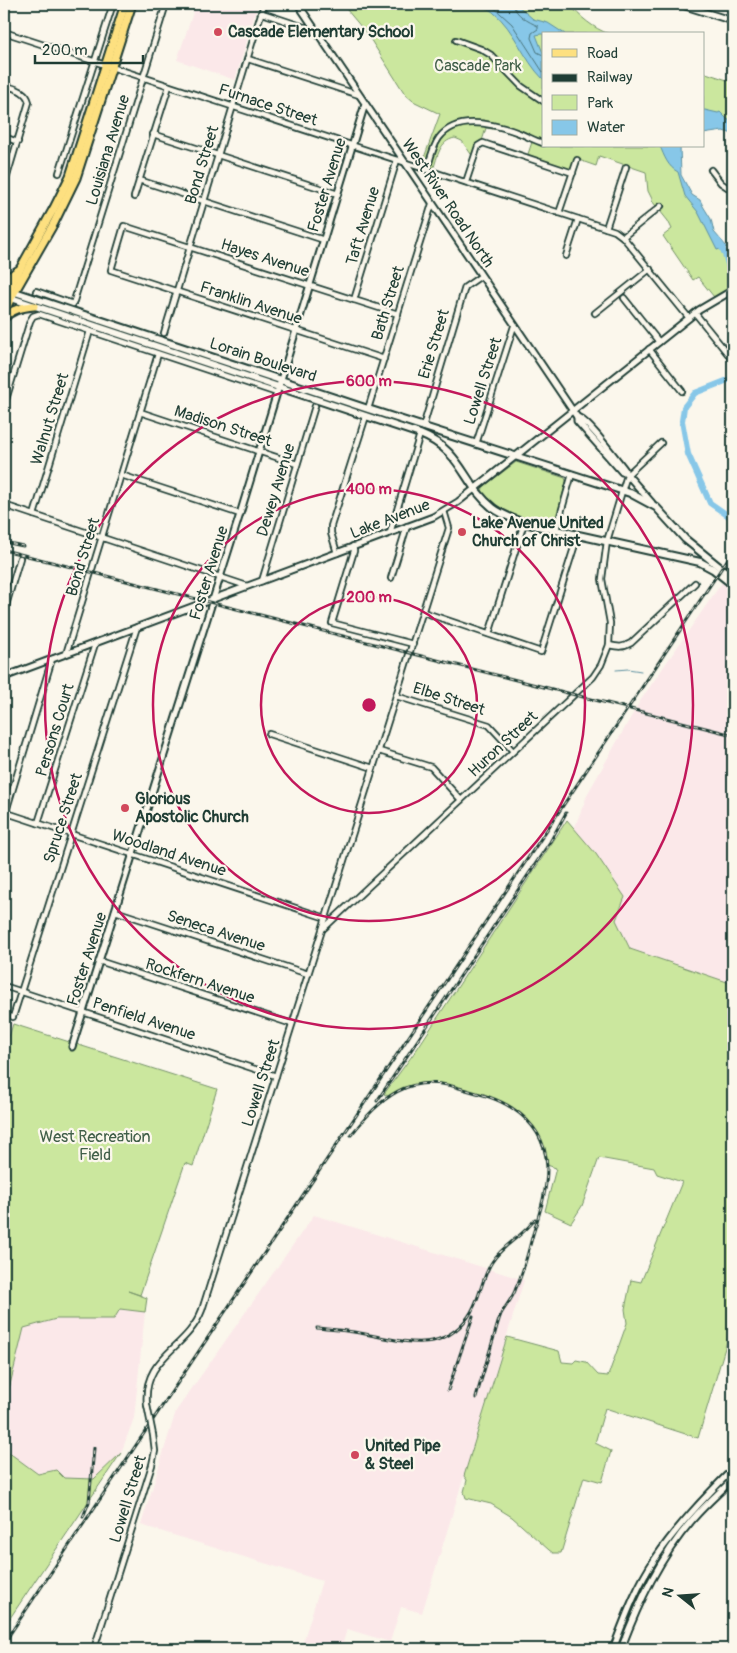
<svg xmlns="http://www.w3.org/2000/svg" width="737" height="1653" font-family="Pangolin,sans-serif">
<rect width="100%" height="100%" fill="#fbf7ec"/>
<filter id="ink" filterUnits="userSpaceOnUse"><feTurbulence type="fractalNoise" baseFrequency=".02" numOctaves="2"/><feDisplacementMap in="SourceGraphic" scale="10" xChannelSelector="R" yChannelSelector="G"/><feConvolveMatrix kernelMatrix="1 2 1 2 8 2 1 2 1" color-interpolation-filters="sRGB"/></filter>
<g filter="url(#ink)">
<g fill="#fbe8e9">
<polygon points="196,4 258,4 235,80 177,60"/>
<polygon points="723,581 733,590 733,984 630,949 616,920 625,897 596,854 574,829 588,793 640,701"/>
<polygon points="4,1016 13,1024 4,1053"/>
<polygon points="314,1215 524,1280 422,1613 401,1607 390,1642 347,1629 341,1649 301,1649 322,1581 141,1525 176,1411"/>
<polygon points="120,1309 145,1312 134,1418 121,1453 94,1479 64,1478 55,1470 38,1474 4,1449 4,1409 24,1328 56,1319 114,1319"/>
</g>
<g fill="#cbe79e" stroke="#759269">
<path d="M342 4H569C580 17 593 28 609 34H543V146H671L672 156 689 195 724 251 730 269 731 287 714 297 698 277 693 280 663 236 672 229 668 221 652 201V199L648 191 646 172 599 156 596 166 576 159 572 168 570 170 527 157 532 142 505 131 486 128 482 141 477 145 473 157 462 141 455 138C439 141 438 156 433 170L421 166 440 114 413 101 405 94 367 34Z"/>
<polygon points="703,72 733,82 733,128 703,121"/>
<polygon points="516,462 565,478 566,481 556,523 554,525 518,518 500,510 482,494 483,487"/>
<path d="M567 820 596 854 625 897 616 920 630 949 733 984V1321L698 1438 605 1408 595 1443 611 1451 602 1482 584 1477 561 1553H553L549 1550 512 1517 491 1504 466 1498 464 1492 467 1480 464 1476 507 1337 559 1351 562 1362 573 1363 576 1360 586 1362 598 1375 608 1376 627 1323 625 1309 631 1280 641 1282 682 1182 657 1174 654 1168 599 1158 582 1206 571 1223 545 1211 556 1168 547 1165C539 1119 514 1105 473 1092 442 1082 418 1077 388 1096L384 1094 417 1049Z"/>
<polygon points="13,1024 217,1089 193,1166 185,1163 140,1295 128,1291 147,1298 145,1312 120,1309 114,1319 56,1319 24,1328 4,1409 4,1053"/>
<polygon points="4,1449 38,1474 56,1470 64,1478 94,1479 121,1453 4,1627"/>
</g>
<g fill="#87c7e8" stroke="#5d90a0">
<path d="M388 4H516L533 19 548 23 565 34H541L536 35 543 53V79C523 59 515 30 493 12 477 0 459 7 441 8 423 10 405 10 388 4Z"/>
<polygon points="705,110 718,113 720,112 728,120 733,119 733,134 723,131 703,134 703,110"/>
<path d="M660 146H680L681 175 692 195 700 200 703 206 711 219 714 232 727 247 717 250 698 212 685 196 678 172C668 167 664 156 660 146Z"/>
</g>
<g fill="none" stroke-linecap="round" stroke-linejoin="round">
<g stroke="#49747c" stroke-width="1">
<polyline points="490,4 512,24 543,72"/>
<path d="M513 4C515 15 529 22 538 26V29L532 33 531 38 537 52 543 55"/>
</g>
<polyline stroke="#5d90a0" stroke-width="1" points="616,670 628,669 641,671"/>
<g stroke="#87c7e8" stroke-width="6">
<path d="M718 241C732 261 730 284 733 307"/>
<polyline points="733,378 695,393 684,407 682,421 688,454 710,503 733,519"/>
</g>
<g stroke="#1f3d34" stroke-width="8">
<g id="minor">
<polyline points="262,13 316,31"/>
<polyline points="730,20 733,11"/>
<polyline points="4,32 615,231 623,237 689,318"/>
<polyline points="456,40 481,49 491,55 521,86 543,101"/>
<polyline points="248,59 359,95"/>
<path d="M4 85C15 89 26 90 29 102L7 176 4 181"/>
<polyline points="153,134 338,194"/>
<polyline points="4,137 18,142"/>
<path d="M427 170C430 159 433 146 439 138 457 114 495 124 519 133 527 136 535 141 543 143"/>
<polyline points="711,170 721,183 733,191"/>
<polyline points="59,173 113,4"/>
<polyline points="139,180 324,240"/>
<polyline points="466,182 478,146 483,143 573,173"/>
<polyline points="134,197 169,86"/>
<polyline points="559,213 577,160"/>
<polyline points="606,228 626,167"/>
<polyline points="623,237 661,206"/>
<polyline points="566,256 578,219"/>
<polyline points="36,291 73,304 166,4"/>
<polyline points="624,298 659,342"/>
<polyline points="354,300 397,160"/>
<polyline points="595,313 650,269"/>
<polyline points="695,313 732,359"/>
<polyline points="164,333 264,4"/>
<polyline points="649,349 682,391"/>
<polyline points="384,359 111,270 124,226 398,314"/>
<polyline points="4,406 30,321 33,316 39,314 277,393"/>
<polyline points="368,409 432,204"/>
<polyline points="140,412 297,464"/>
<polyline points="423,427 465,287 481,276"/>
<polyline points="476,444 514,326"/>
<polyline points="121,475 240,514"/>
<polyline points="4,505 247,586"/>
<polyline points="34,515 90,331"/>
<polyline points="556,530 572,474"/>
<polyline points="390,533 420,434"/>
<polyline points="353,546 354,551 332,623 413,644"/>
<polyline points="337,553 331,533 331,526 366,416"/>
<polyline points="391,578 407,526"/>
<polyline points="262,581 315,406"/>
<polyline points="4,612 20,558"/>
<polyline points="423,612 541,652 578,535"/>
<polyline points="489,634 524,523"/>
<polyline points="609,645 610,623 602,579 607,541 627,475 661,443"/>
<polyline points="66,654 158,354"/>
<polyline points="396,696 489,725 513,751"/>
<polyline points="733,705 733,709"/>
<polyline points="269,734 373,768"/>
<polyline points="379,751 431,767 461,800"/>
<polyline points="4,812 326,918"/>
<polyline points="4,818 52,659"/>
<polyline points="38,823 95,644"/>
<polyline points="115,911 308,974"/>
<path d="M324 928 593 677 601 665 609 645C618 647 623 648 631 643L695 583"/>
<polyline points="99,961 292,1024"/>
<polyline points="4,986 276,1076"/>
<polyline points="13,1017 137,627"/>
<path d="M147 1405C142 1356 187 1350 202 1310L449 528 444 511"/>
<polyline points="94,1649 152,1465 155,1451 153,1435"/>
</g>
</g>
<g stroke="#1f3d34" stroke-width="9">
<g id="tertiary">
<polyline points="298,4 577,417"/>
<polyline points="679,4 733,21"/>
<path d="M625 472V470C616 459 588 420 577 417V421L622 472H625L652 503"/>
<polyline points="725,575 733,563"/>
<polyline points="4,677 390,533 433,517 458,502 699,310 733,290"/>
<polyline points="72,1047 240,514 365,104"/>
<path d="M613 1649C625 1618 636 1587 655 1559 677 1526 705 1497 733 1469"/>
<path d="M621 1649C639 1602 659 1558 693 1519 705 1505 720 1492 733 1479"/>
</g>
</g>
<g stroke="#1f3d34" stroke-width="10">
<g id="secondary">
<polyline points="15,292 368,409 630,493 656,507 685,539 733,578"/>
<path d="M11 298 420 434C463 451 462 483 493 508 502 515 514 519 524 523L700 562 713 569 733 585"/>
</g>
</g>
<g stroke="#1f3d34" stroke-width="11">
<g id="primary">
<polyline points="4,312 11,298"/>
<path d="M4 318C12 309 23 307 34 306"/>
</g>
</g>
<g stroke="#1f3d34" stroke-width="11">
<g id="trunk">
<polyline points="4,281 17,271"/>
<polyline points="4,296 11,298 54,223 76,178 132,4"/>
<polyline points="5,296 54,208 70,176 125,4"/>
</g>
</g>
<use href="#minor" stroke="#fbf7ec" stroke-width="4.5"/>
<use href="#tertiary" stroke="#fbf7ec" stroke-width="5"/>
<use href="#secondary" stroke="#fbf7ec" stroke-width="6"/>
<use href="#primary" stroke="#fde080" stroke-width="7"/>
<use href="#trunk" stroke="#fde080" stroke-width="7"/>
<g stroke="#1f3d34" stroke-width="3">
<g id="rail">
<polyline points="4,542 23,546"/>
<polyline points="4,550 733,735"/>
<polyline points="377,1101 550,842 566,813"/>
<path d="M351 1135C381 1098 408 1072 459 1088 477 1093 497 1098 512 1108 562 1141 548 1187 533 1234 528 1252 524 1271 516 1288 513 1298 506 1305 501 1314 497 1324 495 1334 492 1343 487 1361 481 1380 476 1398"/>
<path d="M317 1328C335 1330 353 1331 370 1335 406 1342 442 1353 468 1317 480 1301 481 1279 492 1262 503 1244 524 1236 535 1219"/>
<polyline points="448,1390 473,1316"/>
<polyline points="83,1517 89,1502 94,1448"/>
<polyline points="4,1643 733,551"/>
</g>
</g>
<use href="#rail" stroke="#fbf7ec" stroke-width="1" stroke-dasharray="4" stroke-linecap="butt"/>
<g stroke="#1f3d34" stroke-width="8" stroke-linecap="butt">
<polyline id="minor-bridge" points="147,1405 153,1435"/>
</g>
<use href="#minor-bridge" stroke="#fbf7ec" stroke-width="4.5"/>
</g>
</g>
<g fill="none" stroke="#c2185b" stroke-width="2.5">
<circle cx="369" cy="705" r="108"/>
<circle cx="369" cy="705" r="216"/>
<circle cx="369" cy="705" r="324"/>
</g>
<g fill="#d1495b" stroke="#fbf7ec" stroke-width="2">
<circle cx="218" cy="32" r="5"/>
<circle cx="462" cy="532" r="5"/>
<circle cx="125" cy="808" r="5"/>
<circle cx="355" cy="1455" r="5"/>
</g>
<g text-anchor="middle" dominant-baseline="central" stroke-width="4.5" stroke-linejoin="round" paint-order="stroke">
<g font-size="16" font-weight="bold" fill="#1f3d34" stroke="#fbf7ec" text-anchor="start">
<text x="228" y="32">Cascade Elementary School</text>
<text x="472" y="523">Lake Avenue United<tspan x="472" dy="18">Church of Christ</tspan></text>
<text x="135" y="799">Glorious<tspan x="135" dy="18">Apostolic Church</tspan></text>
<text x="365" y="1446">United Pipe<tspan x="365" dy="18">&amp; Steel</tspan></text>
</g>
<g font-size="16" fill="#415f49" stroke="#fbf7ec">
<text x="478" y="66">Cascade Park</text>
<text x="95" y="1137">West Recreation<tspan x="95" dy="18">Field</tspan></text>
</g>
<g font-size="16" fill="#1f3d34" stroke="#fbf7ec">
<text transform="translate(268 105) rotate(18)">Furnace Street</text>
<text transform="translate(108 150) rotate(-73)">Louisiana Avenue</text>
<text transform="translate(202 165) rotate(-73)">Bond Street</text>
<text transform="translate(327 185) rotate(-73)">Foster Avenue</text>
<text transform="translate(448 203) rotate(56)">West River Road North</text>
<text transform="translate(363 226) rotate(-73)">Taft Avenue</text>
<text transform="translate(265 258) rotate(18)">Hayes Avenue</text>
<text transform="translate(251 303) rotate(18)">Franklin Avenue</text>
<text transform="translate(388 303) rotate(-73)">Bath Street</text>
<text transform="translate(434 344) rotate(-73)">Erie Street</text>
<text transform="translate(263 360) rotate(18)">Lorain Boulevard</text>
<text transform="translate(483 381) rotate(-72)">Lowell Street</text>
<text transform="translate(50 419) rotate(-73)">Walnut Street</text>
<text transform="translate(223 426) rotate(18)">Madison Street</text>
<text transform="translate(276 490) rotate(-73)">Dewey Avenue</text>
<text transform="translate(390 519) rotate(-21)">Lake Avenue</text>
<text transform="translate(83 557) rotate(-73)">Bond Street</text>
<text transform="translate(209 573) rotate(-73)">Foster Avenue</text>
<text transform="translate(449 699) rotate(18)">Elbe Street</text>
<text transform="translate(55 730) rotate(-73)">Persons Court</text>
<text transform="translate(503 744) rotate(-43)">Huron Street</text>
<text transform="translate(63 818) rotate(-72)">Spruce Street</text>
<text transform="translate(169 853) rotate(18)">Woodland Avenue</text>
<text transform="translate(216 931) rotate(18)">Seneca Avenue</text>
<text transform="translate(87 959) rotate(-72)">Foster Avenue</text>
<text transform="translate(200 981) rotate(18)">Rockfern Avenue</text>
<text transform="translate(144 1019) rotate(18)">Penfield Avenue</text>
<text transform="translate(261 1083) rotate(-72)">Lowell Street</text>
<text transform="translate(128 1499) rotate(-73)">Lowell Street</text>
</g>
</g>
<circle cx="369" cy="705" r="8" fill="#c2185b" stroke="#fbf7ec" stroke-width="2.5"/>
<g font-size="15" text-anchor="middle" font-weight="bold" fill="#c2185b" stroke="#fbf7ec" stroke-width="4.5" stroke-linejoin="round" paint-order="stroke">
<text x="369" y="386">600 m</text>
<text x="369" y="494">400 m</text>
<text x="369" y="602">200 m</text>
</g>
<rect width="737" height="1653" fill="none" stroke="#fbf7ec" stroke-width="20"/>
<rect x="10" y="10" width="717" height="1633" fill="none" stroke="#1f3d34" stroke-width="2" filter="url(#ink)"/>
<rect x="542" y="32" width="162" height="115" fill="#fbf7ec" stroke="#a3ada2"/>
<rect x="552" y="49" width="25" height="8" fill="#fde080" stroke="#a3ada2"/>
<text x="587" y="58" font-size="15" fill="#1f3d34">Road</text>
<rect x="552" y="74" width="25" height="8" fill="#1f3d34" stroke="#a3ada2"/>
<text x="587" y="82" font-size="15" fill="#1f3d34">Railway</text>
<rect x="552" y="95" width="25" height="15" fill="#cbe79e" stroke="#a3ada2"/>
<text x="587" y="108" font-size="15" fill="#1f3d34">Park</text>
<rect x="552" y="120" width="25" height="15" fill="#87c7e8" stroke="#a3ada2"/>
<text x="587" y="132" font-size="15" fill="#1f3d34">Water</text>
<g transform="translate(680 1596) rotate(287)" stroke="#fbf7ec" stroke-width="4" paint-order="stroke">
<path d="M0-4L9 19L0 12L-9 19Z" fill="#1f3d34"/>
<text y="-8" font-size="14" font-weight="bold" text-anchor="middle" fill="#1f3d34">N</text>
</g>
<path d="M35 55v8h108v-8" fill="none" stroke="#1f3d34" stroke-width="2.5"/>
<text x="42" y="55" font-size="15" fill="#1f3d34" stroke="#fbf7ec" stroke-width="4" paint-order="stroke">200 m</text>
</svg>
